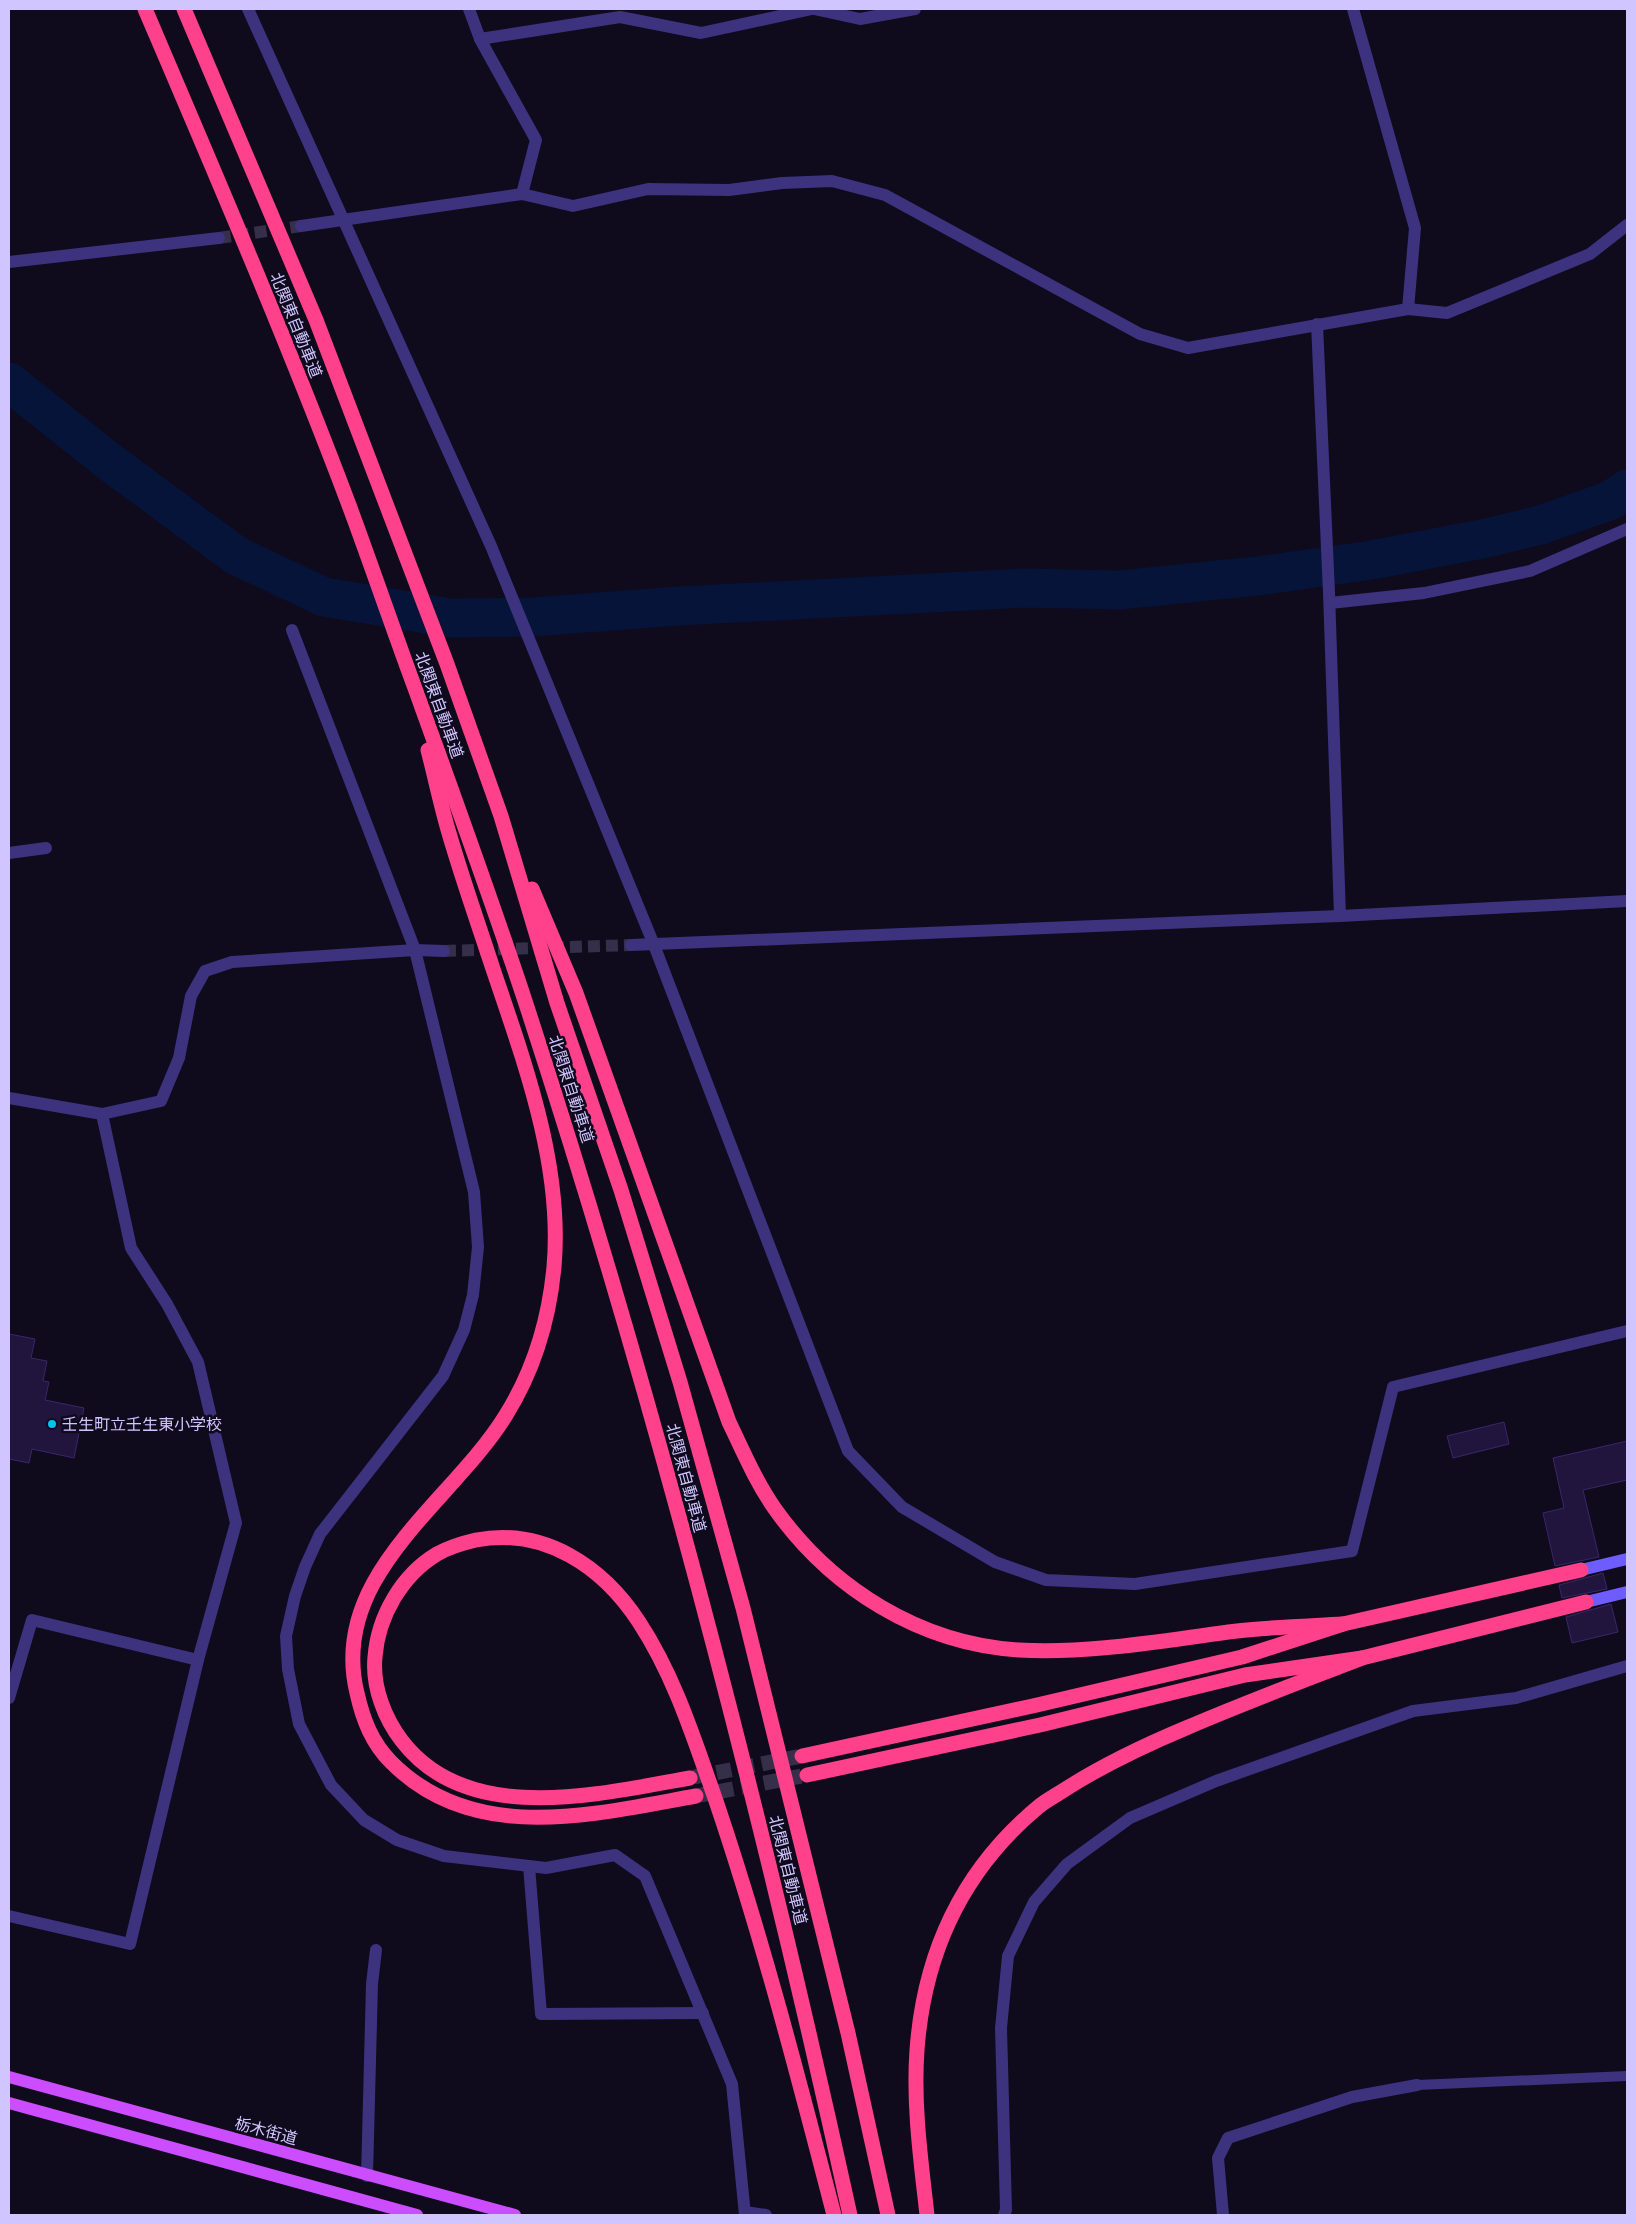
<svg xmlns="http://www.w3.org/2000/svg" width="1636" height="2224" font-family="Karla,'Noto Sans JP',sans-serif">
<rect width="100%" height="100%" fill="#0f0a1c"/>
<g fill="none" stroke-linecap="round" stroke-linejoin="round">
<polyline stroke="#061439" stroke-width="39" points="9,382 111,463 237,556 324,597 450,618 532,617 679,606 1025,588 1120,590 1257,576 1372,560 1487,538 1540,525 1609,501 1627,489"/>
</g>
<g fill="#21153e" stroke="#3a266b">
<polygon points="9,1334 35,1339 31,1358 47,1361 43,1381 49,1382 45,1400 84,1408 74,1458 32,1449 29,1463 9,1459"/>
<polygon points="1504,1422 1509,1444 1453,1458 1447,1436"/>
<polygon points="1627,1441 1627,1480 1583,1490 1599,1557 1555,1566 1543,1513 1564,1508 1553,1458"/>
<polygon points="1603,1573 1607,1589 1562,1598 1559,1585"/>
<polygon points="1611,1604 1618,1632 1572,1643 1566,1617"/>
</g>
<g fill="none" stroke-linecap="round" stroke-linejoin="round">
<g stroke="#362f49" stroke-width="12" stroke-dasharray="12 6" stroke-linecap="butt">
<polyline points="219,238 301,226"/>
<polyline points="444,951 631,945"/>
</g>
<g stroke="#362f49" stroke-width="15" stroke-dasharray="15 8" stroke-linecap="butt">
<polyline points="694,1777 802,1756"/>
<polyline points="696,1796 807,1775"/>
</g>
<polyline stroke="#3c327e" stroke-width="10" points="1417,2085 1627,2076"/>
<g stroke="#3c327e" stroke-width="12">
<polyline points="248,9 491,546 654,945 848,1451 902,1507 995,1562 1046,1580 1135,1584 1352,1551 1393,1387 1627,1331"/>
<polyline points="469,9 480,39 536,140 522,194"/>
<polyline points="814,9 860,19 915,9"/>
<polyline points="1353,9 1415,228 1408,309"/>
<polyline points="480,39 620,17 701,33 812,9"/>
<polyline points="301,226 522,194 573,206 648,189 729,190 782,183 832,181 885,195 1140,334 1188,348 1408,309 1447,313 1590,254 1627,225"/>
<polyline points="9,262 219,238"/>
<polyline points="1317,324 1329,593 1340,916"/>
<polyline points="1330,603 1424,593 1530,571 1627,529"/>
<polyline points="292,630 415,950 474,1192 478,1247 473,1295 464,1330 443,1376 320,1534 305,1567 295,1596 286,1636 288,1669 299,1724 331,1785 364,1820 397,1840 444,1856 546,1868 615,1855 645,1876 732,2084 745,2215"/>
<polyline points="9,853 46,848"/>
<polyline points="631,945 1340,916 1627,901"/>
<polyline points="9,1098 102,1114 161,1101 179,1058 191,996 205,971 232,962 415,950 444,951"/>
<polyline points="9,1698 32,1620 198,1660 236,1523 198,1362 167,1304 131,1248 102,1114"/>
<polyline points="529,1866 541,2014 703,2013"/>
<polyline points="9,1916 130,1944 198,1660"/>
<polyline points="367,2176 372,1984 376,1950"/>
<polyline points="745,2212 766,2215"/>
<polyline points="1004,2215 1006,2210 1001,2028 1008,1956 1034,1902 1067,1864 1130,1818 1216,1781 1413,1711 1516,1698 1627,1666"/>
<polyline points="1223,2215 1218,2158 1228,2138 1352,2097 1417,2085"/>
</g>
<g stroke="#6f5cff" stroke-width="12">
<polyline points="1581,1570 1627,1559"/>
<polyline points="1586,1602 1627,1592"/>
</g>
<g stroke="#cc4cff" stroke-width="12">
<polyline points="9,2077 515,2215"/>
<polyline points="9,2103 417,2215"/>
</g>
<g stroke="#ff408a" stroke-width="15">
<path d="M145 9C215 173 286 338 349 505 372 567 393 629 416 691 454 797 493 903 528 1010 657 1406 761 1809 850 2215"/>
<polyline points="184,9 316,320 447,664 501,816 557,1003 621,1190 680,1382 743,1608 848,2033 888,2215"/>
<path d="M428 750C435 777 441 806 449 833 462 878 478 923 493 969 525 1064 563 1166 554 1267 549 1320 534 1370 506 1415 453 1502 328 1575 357 1693 363 1720 372 1743 391 1762 474 1846 594 1814 696 1796"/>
<path d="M532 889 576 993 729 1422C743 1451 756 1482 775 1509 831 1588 920 1644 1019 1650 1092 1654 1165 1640 1237 1631 1272 1627 1308 1626 1343 1624"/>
<polyline points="802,1756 1037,1705 1242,1657 1343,1624 1581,1570"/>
<polyline points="807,1775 1040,1725 1245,1675 1362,1658 1586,1602"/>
<path d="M690 1778C599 1794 468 1827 402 1741 385 1719 372 1687 375 1657 378 1616 402 1575 437 1554 449 1547 463 1543 476 1540 545 1527 603 1567 639 1622 675 1677 694 1739 716 1801 762 1937 798 2076 834 2215"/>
<path d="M927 2215C921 2161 913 2105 917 2050 924 1954 962 1871 1037 1808 1045 1801 1055 1796 1064 1790 1103 1765 1143 1746 1186 1728 1244 1703 1303 1681 1362 1658"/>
</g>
</g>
<circle fill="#00c3f0" stroke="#0f0a1c" stroke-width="2" cx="52" cy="1424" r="5"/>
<g text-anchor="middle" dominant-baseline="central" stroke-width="5" stroke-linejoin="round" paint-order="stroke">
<g font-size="16" fill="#d1c5ff" stroke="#0f0a1c">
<text transform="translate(296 325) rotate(68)">北関東自動車道</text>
<text transform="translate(439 705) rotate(70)">北関東自動車道</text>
<text transform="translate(571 1089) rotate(72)">北関東自動車道</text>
<text transform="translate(686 1478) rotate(75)">北関東自動車道</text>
<text transform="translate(788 1870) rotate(76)">北関東自動車道</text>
<text transform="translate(266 2131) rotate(15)">栃木街道</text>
</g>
<g font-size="16" fill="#d1c5ff" stroke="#0f0a1c" text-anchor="start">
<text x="62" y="1424">壬生町立壬生東小学校</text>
</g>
</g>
<rect width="1636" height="2224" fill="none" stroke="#d1c5ff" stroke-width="20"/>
</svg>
